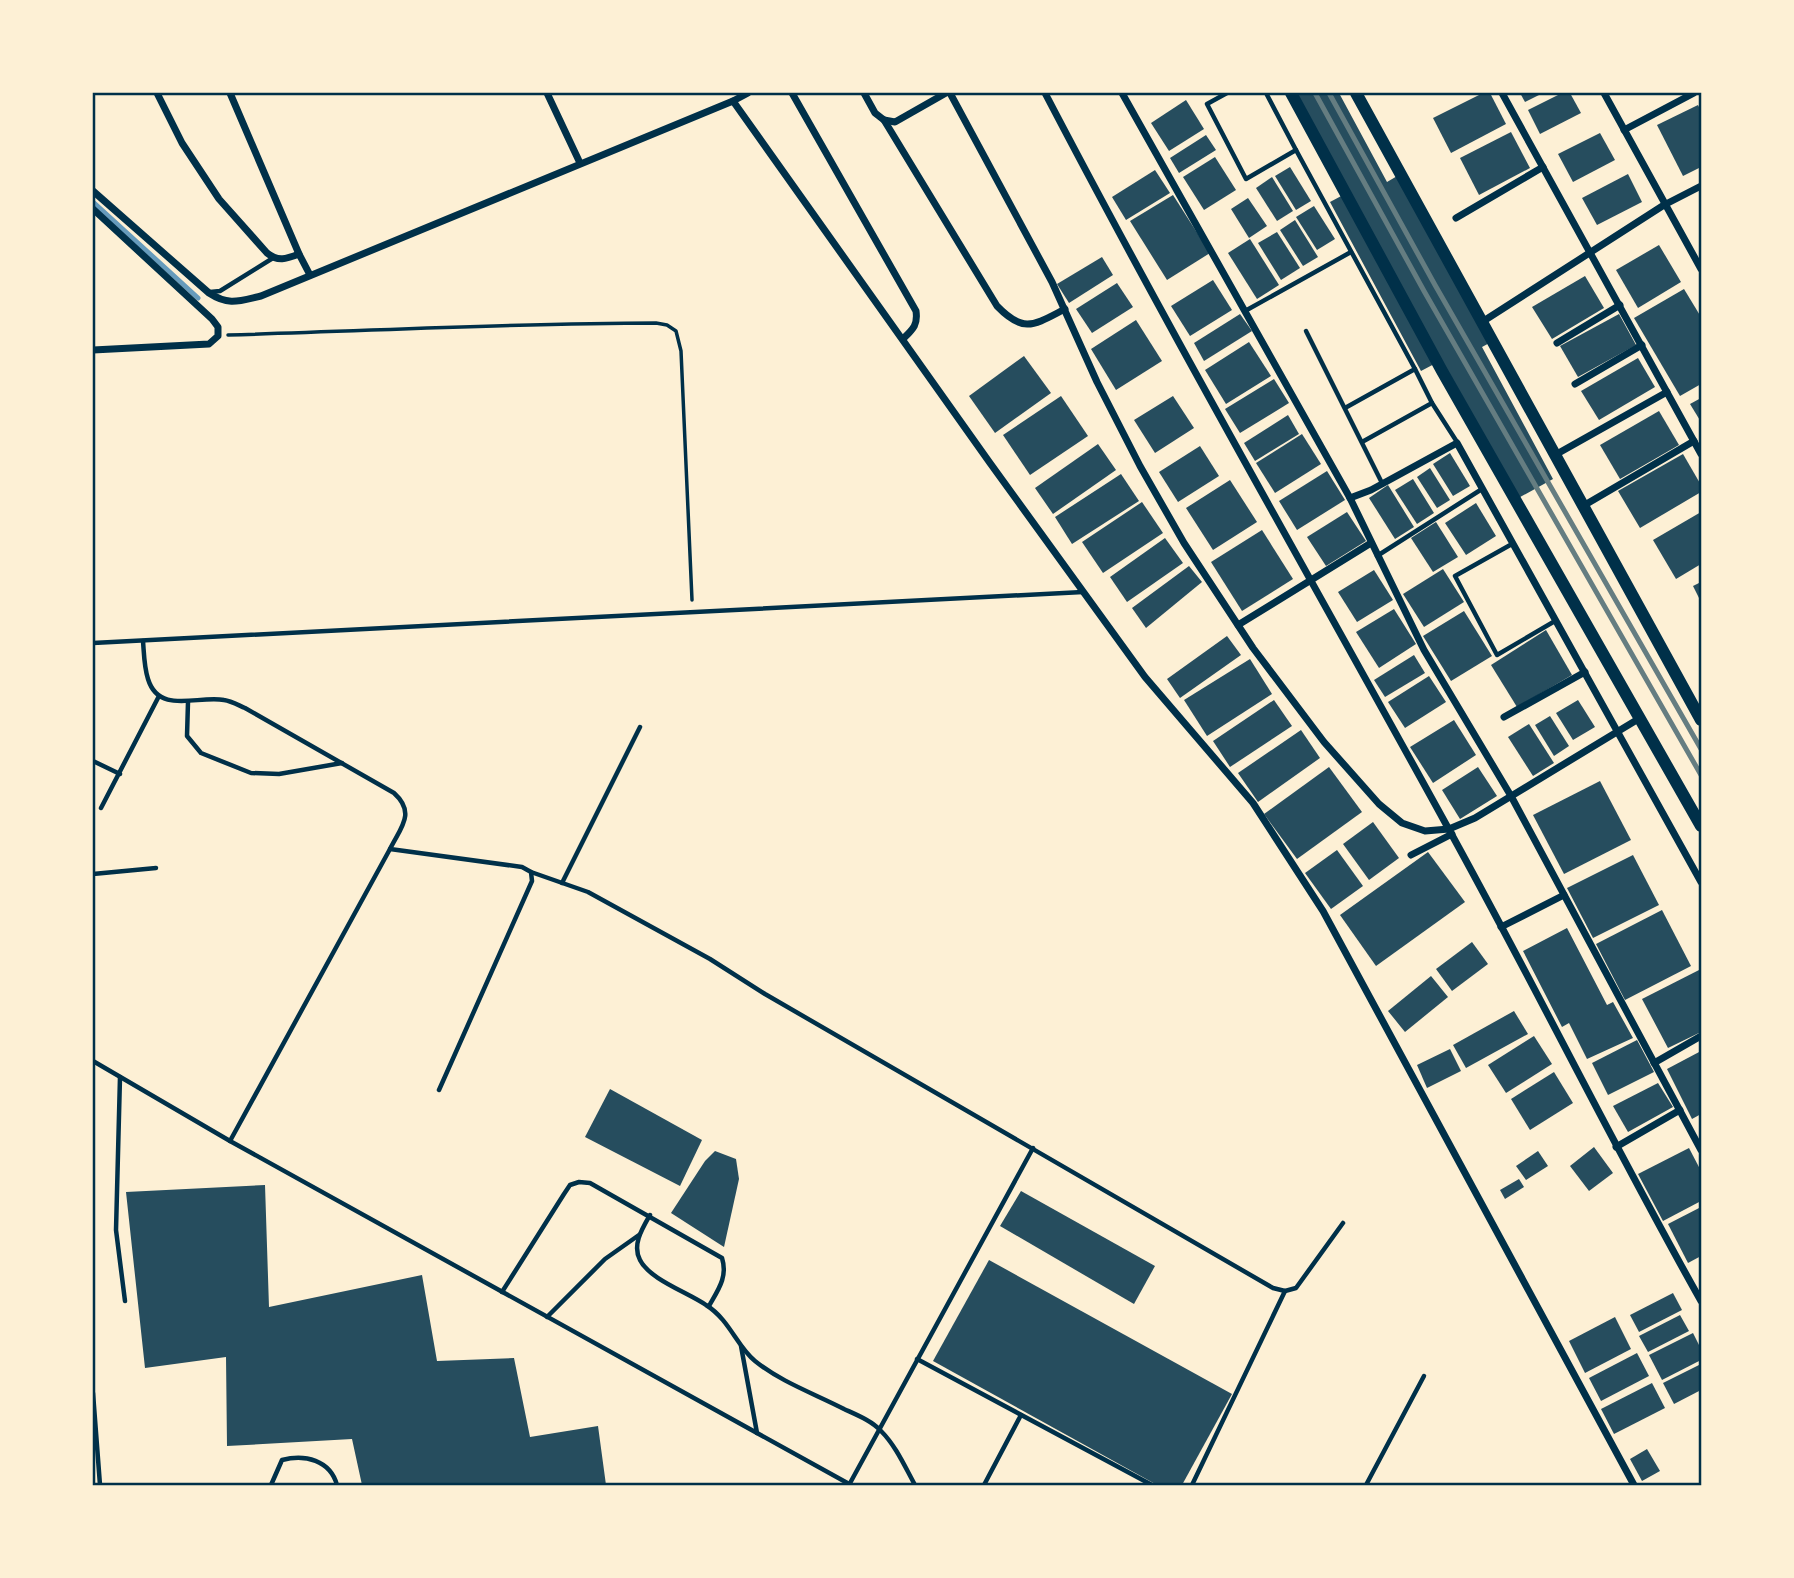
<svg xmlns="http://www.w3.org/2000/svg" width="1794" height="1578" font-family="Ubuntu,sans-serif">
<rect width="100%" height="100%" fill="#fdf0d5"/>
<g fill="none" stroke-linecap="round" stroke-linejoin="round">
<polyline stroke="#669bbc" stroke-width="5" points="93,202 198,298"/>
</g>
<g fill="#264d5e">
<polygon points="1290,93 1339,93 1387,182 1404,172 1495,340 1482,347 1553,479 1513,501 1438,362 1421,371 1330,202 1345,194"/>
<polygon points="1483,93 1490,93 1506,124 1451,153 1433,118"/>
<polygon points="1520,93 1543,93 1525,102"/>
<polygon points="1562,93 1570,93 1581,113 1540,134 1528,110"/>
<polygon points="1186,100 1204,129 1169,151 1151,123"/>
<polygon points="1698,105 1701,111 1701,167 1683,176 1657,125"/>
<polygon points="1511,132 1530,168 1479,195 1460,158"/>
<polygon points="1600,133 1615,160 1573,182 1558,154"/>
<polygon points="1206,135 1216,150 1179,173 1170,158"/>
<polygon points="1215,157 1236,190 1204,210 1183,177"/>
<polygon points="1290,167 1311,201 1296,210 1275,176"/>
<polygon points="1155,170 1170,193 1126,220 1112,197"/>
<polygon points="1628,174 1642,202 1597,225 1582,198"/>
<polygon points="1272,177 1293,211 1277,221 1256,188"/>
<polygon points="1173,195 1210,253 1167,280 1130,221"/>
<polygon points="1248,198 1267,226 1249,238 1231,209"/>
<polygon points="1314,206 1335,239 1317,250 1296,217"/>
<polygon points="1295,220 1318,257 1303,266 1280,230"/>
<polygon points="1277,232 1300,268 1281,280 1258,243"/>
<polygon points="1250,239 1279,285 1257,299 1228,253"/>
<polygon points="1659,245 1681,282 1638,308 1616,270"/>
<polygon points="1102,257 1113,275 1069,303 1057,284"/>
<polygon points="1585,276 1604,308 1552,339 1532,307"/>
<polygon points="1213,280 1232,310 1190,336 1171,306"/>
<polygon points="1117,283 1133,307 1092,333 1076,309"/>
<polygon points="1684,289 1701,317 1701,384 1680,396 1634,318"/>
<polygon points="1240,314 1252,331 1204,361 1194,343"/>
<polygon points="1619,314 1636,345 1578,377 1560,346"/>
<polygon points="1136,320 1162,361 1116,390 1091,349"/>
<polygon points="1249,342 1271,376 1226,404 1205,370"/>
<polygon points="1024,356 1051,393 995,433 969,396"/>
<polygon points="1638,358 1655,387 1599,420 1581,391"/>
<polygon points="1274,379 1289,403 1240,433 1225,409"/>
<polygon points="1061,396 1088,436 1030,475 1003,435"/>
<polygon points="1173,396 1194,428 1155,453 1134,420"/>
<polygon points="1701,398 1701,422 1690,404"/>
<polygon points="1659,411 1679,445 1620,479 1600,445"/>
<polygon points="1288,415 1299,434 1255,461 1244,443"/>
<polygon points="1302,434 1321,464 1275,493 1256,463"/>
<polygon points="1098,444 1116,470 1053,514 1035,488"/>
<polygon points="1200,446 1219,476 1178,502 1159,472"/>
<polygon points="1450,453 1470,486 1453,496 1433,464"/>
<polygon points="1683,454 1701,485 1701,492 1640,528 1618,491"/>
<polygon points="1430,468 1450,500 1437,508 1417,477"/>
<polygon points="1327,471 1345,500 1297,530 1279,501"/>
<polygon points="1121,474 1139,501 1072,544 1055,517"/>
<polygon points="1413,479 1434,513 1417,524 1395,490"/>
<polygon points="1230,480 1257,522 1213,550 1186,508"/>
<polygon points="1388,485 1414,527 1395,539 1369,498"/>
<polygon points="1142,502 1163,533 1103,573 1082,542"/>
<polygon points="1476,503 1496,536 1466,555 1445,523"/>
<polygon points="1347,512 1366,541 1326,566 1307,537"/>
<polygon points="1701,512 1701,564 1676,579 1653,540"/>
<polygon points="1436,522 1458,557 1433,572 1411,538"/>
<polygon points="1262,530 1293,579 1242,611 1211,562"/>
<polygon points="1165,538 1183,563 1127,602 1110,577"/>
<polygon points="1189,566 1202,582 1146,628 1132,608"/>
<polygon points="1443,569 1464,602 1424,627 1403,594"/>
<polygon points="1374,570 1393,600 1357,622 1338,592"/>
<polygon points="1701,582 1701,602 1693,586"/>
<polygon points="1394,609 1416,644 1379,668 1356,632"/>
<polygon points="1464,611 1492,656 1451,681 1423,636"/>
<polygon points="1546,630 1572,675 1517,707 1491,665"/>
<polygon points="1227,636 1241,655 1180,698 1167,679"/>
<polygon points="1414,655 1425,673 1385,697 1374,680"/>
<polygon points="1250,659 1272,694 1207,736 1184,700"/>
<polygon points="1429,676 1446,702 1405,728 1388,702"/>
<polygon points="1274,700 1292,726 1230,767 1213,741"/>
<polygon points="1578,700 1595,727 1573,740 1556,713"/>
<polygon points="1550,716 1569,746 1554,756 1535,725"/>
<polygon points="1454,720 1476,755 1433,783 1410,747"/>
<polygon points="1529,724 1554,763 1533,776 1508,737"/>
<polygon points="1301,730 1320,758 1258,802 1238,773"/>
<polygon points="1329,767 1362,812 1297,859 1264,814"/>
<polygon points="1478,767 1497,796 1460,819 1442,790"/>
<polygon points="1600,781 1631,840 1564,874 1533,815"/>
<polygon points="1373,822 1399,858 1369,880 1343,844"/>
<polygon points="1337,850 1363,886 1331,909 1305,873"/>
<polygon points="1428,852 1465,902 1376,966 1340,915"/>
<polygon points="1633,855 1659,905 1593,938 1567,888"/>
<polygon points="1662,910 1691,966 1625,1000 1596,944"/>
<polygon points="1567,928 1607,1005 1613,1002 1633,1038 1587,1059 1569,1023 1562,1027 1523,951"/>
<polygon points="1472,942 1488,964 1452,991 1436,969"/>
<polygon points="1701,969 1701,1032 1668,1048 1642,999"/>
<polygon points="1431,976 1448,997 1405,1032 1388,1011"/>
<polygon points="1514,1011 1528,1034 1466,1068 1453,1045"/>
<polygon points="1534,1036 1552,1064 1506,1093 1488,1065"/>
<polygon points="1637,1040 1654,1072 1608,1095 1592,1063"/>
<polygon points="1450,1049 1461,1071 1427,1088 1417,1065"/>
<polygon points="1701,1051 1701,1114 1692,1119 1667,1069"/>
<polygon points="1554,1072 1573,1103 1530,1130 1511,1099"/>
<polygon points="1658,1083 1673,1107 1628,1132 1613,1106"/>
<polygon points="610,1089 702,1140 680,1186 585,1137"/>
<polygon points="1594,1147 1613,1173 1589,1191 1570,1166"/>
<polygon points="1689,1148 1701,1171 1701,1201 1663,1221 1638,1174"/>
<polygon points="715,1151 736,1159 739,1179 724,1247 671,1213 705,1161"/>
<polygon points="1538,1151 1548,1166 1526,1180 1516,1166"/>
<polygon points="1519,1179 1524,1187 1505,1199 1500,1190"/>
<polygon points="265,1185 269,1307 422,1275 437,1361 514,1358 530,1437 598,1426 606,1485 362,1485 352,1439 227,1446 226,1357 145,1368 126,1192"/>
<polygon points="1021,1191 1155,1266 1134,1304 1000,1226"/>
<polygon points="1701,1207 1701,1256 1688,1263 1668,1224"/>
<polygon points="989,1260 1232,1394 1182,1485 1157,1485 933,1361"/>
<polygon points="1673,1293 1682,1310 1639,1332 1630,1315"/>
<polygon points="1680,1315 1689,1331 1648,1352 1639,1336"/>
<polygon points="1615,1317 1631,1349 1585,1373 1569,1341"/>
<polygon points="1693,1333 1701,1349 1701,1360 1662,1380 1649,1355"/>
<polygon points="1637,1353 1649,1376 1601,1401 1589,1378"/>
<polygon points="1701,1364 1701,1390 1674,1404 1663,1383"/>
<polygon points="1652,1383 1665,1408 1614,1434 1601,1409"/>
<polygon points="1647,1449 1660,1471 1642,1481 1630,1459"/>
</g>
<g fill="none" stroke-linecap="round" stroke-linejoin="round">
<path stroke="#003049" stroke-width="3.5" d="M228 335C371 331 513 323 656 323L667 325 676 331 681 351 692 600"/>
<g stroke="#003049" stroke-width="4.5">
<polyline points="1227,93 1207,104 1246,179 1296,150 1415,369 1432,403 1457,442"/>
<polyline points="1266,93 1296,150"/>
<polyline points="210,292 220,291 273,258"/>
<polyline points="1245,311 1351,252"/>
<polyline points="1306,331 1382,483"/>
<polyline points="1345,408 1415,369"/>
<polyline points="1362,442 1432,403"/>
<polyline points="1512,544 1455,576 1497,655 1555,621"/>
<polyline points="1377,556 1482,489"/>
<path d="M143 641C144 653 144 667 148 679 159 715 198 695 224 700 231 701 238 705 245 708L394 793C416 813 401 827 390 849L230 1141"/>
<polyline points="93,643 1083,592"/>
<polyline points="188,702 187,736 201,753 251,773 279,774 342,763"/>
<polyline points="93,761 120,774"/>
<polyline points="101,808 159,696"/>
<polyline points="390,849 522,867 531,872 532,881 439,1090"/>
<polyline points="531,872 588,892 710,959 765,994 1273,1288 1285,1291 1296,1288 1343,1223"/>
<polyline points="93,874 156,868"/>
<polyline points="562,883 640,727"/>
<polyline points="93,1061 230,1141 851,1485"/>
<polyline points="120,1077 116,1230 125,1301"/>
<path d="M650 1215C642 1229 632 1245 640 1260 649 1279 689 1293 706 1305 730 1320 737 1347 755 1361 781 1382 815 1394 844 1409 857 1415 872 1421 881 1431 896 1446 905 1467 915 1485"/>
<path d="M502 1292 564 1194 570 1185 579 1182 590 1183 722 1258C728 1277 718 1290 709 1306"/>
<polyline points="547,1317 605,1259 639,1235"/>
<polyline points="741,1346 757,1433"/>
<polyline points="917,1359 1152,1485"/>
<polyline points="93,1393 100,1485"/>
<path d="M271 1485 282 1460C305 1454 330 1460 337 1485"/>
<polyline points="849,1485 1033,1148"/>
<polyline points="984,1485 1021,1415"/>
<polyline points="1192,1485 1285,1291"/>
<polyline points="1366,1485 1424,1376"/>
</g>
<g stroke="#003049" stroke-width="7">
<path d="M157 93 182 143 219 199 267 253C278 262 286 259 299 254L310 275"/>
<polyline points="230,93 299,254"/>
<polyline points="547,93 580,163"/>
<path d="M792 93 916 311C918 325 913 329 903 339"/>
<polyline points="864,93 875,113 884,120 895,122 946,93"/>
<polyline points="950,93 1052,282 1097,382 1140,466 1184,543 1253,648 1324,742 1379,804 1402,823 1425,831 1449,829 1475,818 1640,718"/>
<path d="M1045 93C1174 340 1313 582 1447 826 1534 983 1613 1145 1701 1301"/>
<polyline points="1122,93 1350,498 1371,490 1457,443 1701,882"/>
<polyline points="1502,93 1701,454"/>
<polyline points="1604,93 1701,269"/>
<polyline points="733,101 748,93"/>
<path d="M884 120 997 306C1024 334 1034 325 1065 309"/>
<polyline points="1624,130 1694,93"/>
<path d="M93 191 209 293C229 306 239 301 261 296L733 101 990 463 1145 677 1253 803 1323 911 1634 1485"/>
<polyline points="93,209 212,319 218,327 218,336 209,344 93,350"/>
<polyline points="1456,218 1543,167"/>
<polyline points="1482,322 1664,205 1701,186"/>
<polyline points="1557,343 1620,305"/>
<polyline points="1575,384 1642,345"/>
<polyline points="1555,455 1667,392"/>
<polyline points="1350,498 1424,650 1511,796 1701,1150"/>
<polyline points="1583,506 1694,441"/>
<polyline points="1238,625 1371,543"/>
<polyline points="1504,717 1585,672"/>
<polyline points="1411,855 1452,834"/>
<polyline points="1501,927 1564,895"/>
<polyline points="1654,1063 1701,1036"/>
<polyline points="1616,1147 1680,1110"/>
</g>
<g stroke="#003049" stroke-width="12">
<polyline points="1291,93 1442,371 1701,826"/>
<polyline points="1356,93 1701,720"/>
</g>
<g stroke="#657d81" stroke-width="5">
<polyline points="1315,93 1424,291 1701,775"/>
<polyline points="1329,93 1435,285 1701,749"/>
</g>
</g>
<rect width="1794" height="1578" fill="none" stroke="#fdf0d5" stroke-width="189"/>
<rect x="94" y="94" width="1606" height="1390" fill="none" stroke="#003049" stroke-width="2.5"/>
</svg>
